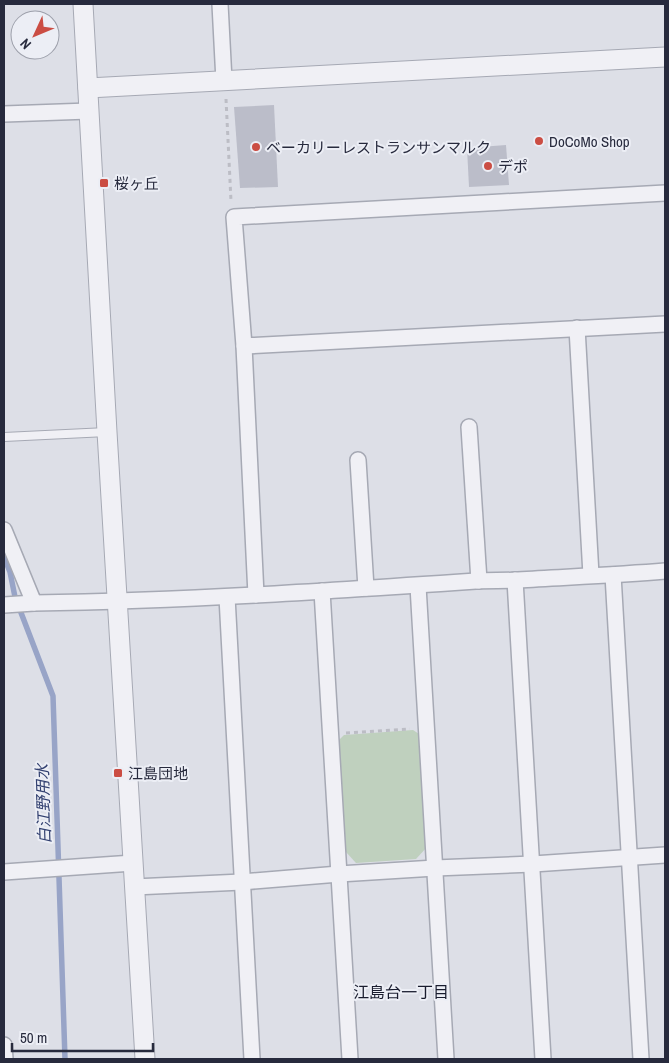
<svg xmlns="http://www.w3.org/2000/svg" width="669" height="1063" font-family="'Archivo Narrow','Noto Sans JP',sans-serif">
<rect width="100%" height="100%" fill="#dddfe7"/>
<polygon fill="#bfd0be" points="413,730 422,736 427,847 416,859 356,863 346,852 338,741 344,735"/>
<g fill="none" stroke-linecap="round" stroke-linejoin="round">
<polyline stroke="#98a4c7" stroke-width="5.5" points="4,557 10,572 15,597 53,696 65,1059"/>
</g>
<g fill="#bbbdc9">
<polygon points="274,105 278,187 240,188 234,107"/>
<polygon points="506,145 509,185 469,187 467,148"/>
</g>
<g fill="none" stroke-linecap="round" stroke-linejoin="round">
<g stroke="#a6a9b4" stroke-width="10">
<polyline id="service" points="4,437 107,432"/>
</g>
<g stroke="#a6a9b4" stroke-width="18">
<g id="minor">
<polyline points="220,4 224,81"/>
<polyline points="4,114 89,111"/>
<polyline points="577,328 591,575"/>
<polyline points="244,346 665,324"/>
<polyline points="469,427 479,581"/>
<polyline points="358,460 366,588"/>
<path d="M4 530 34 603C182 601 329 591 476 581 490 580 504 581 518 580 567 577 616 575 665 571"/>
<polyline points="613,575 641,1059"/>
<polyline points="515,580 543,1059"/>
<polyline points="418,586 446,1059"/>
<polyline points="322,591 350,1059"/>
<polyline points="256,595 244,346 234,217 665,193"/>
<polyline points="227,597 252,1059"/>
<polyline points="4,605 34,603"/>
<polyline points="4,872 133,863"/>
<polyline points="134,887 242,882 339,874 435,868 533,864 665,855"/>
<polyline points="4,1045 5,1059"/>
</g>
</g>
<g stroke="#a6a9b4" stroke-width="21">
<g id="tertiary">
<polyline points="83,4 107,432 145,1059"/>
<polyline points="88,88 665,57"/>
</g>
</g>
<g stroke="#bcbdc5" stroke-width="3" stroke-dasharray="4 4" stroke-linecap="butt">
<polyline points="226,99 231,201"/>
<polyline points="346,733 410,729"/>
</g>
<use href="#service" stroke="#f0f0f5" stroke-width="8"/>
<use href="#minor" stroke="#f0f0f5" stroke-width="15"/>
<use href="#tertiary" stroke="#f0f0f5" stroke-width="19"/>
</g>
<g fill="#cb4d43" stroke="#eceef5" stroke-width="2">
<circle cx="539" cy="141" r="5"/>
<circle cx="256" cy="147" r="5"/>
<circle cx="488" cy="166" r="5"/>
<rect x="99" y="178" width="10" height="10" rx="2.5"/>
<rect x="113" y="768" width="10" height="10" rx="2.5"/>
</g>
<g text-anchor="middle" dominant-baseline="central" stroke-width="4" stroke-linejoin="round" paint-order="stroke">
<g font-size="15" fill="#272a3d" stroke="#eceef5" text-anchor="start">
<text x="549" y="141">DoCoMo Shop</text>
<text x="266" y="147">ベーカリーレストランサンマルク</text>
<text x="498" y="166">デポ</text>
<text x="114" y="183">桜ヶ丘</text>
<text x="128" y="773">江島団地</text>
</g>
<g font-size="16" font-style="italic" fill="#324070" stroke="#eceef5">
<text transform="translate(43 804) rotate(-92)">白江野用水</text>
</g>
<g font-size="16" fill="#191c2e" stroke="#eceef5">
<text x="401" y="992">江島台一丁目</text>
</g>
</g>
<rect width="669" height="1063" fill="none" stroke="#272a3d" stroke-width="10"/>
<g transform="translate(35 35) rotate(226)"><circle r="24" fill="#eceef5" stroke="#9da0ab"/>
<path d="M0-4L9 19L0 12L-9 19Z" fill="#cb4d43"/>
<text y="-8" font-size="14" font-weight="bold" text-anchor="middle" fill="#272a3d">N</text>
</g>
<path d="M12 1043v8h141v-8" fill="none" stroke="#272a3d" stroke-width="2.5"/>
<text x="20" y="1043" font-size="15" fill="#272a3d" stroke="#eceef5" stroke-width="4" paint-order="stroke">50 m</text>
</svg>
